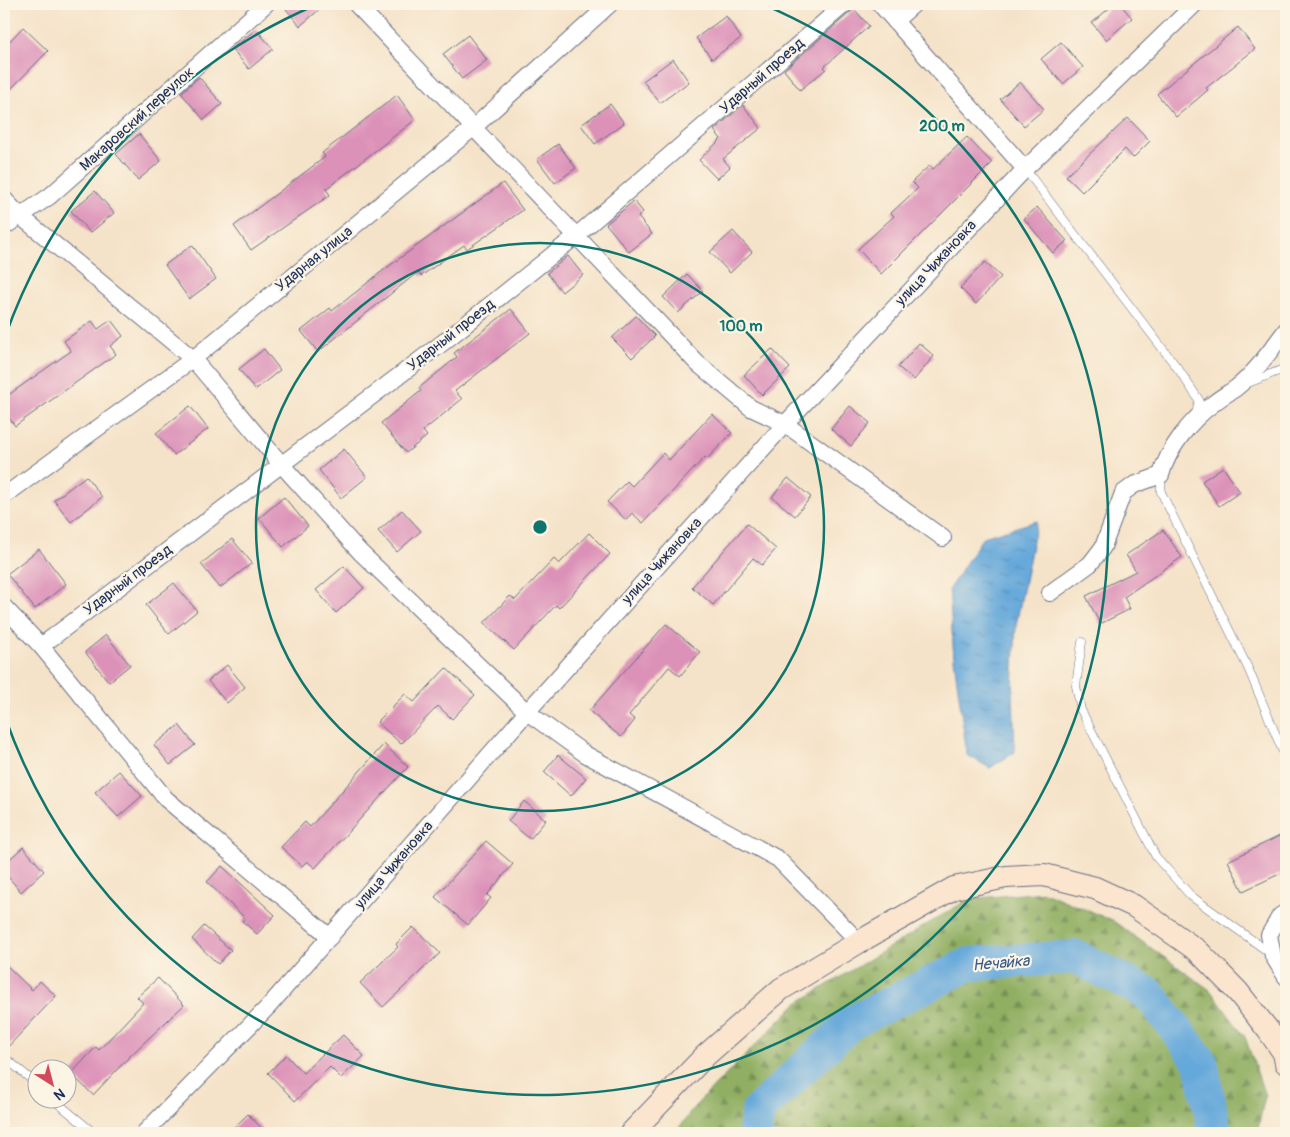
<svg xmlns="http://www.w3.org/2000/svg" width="1290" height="1137" font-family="Pangolin,sans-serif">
<defs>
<pattern id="forest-firs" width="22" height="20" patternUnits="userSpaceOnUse" patternTransform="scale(1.25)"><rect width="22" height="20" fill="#90af62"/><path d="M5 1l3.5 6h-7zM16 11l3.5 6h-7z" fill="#758f54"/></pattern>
<pattern id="water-ripples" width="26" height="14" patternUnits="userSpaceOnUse" patternTransform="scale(1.25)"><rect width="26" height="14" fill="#65a8da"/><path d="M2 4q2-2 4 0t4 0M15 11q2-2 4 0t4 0" fill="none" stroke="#5289b4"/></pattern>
</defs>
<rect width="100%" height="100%" fill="#fcf5e5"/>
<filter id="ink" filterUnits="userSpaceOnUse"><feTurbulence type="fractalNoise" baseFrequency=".02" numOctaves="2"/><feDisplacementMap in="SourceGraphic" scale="10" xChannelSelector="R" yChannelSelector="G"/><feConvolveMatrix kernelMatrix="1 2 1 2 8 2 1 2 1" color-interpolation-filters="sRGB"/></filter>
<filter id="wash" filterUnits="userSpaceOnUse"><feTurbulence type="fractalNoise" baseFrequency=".0096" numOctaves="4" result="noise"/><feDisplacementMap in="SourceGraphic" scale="20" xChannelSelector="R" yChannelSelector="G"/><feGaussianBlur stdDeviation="1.12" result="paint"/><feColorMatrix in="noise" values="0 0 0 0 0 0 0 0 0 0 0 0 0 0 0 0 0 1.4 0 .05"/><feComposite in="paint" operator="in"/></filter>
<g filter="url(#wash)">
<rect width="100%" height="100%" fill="#f5e3c9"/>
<polygon fill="url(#forest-firs)" stroke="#566f60" points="1044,892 1113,921 1210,990 1245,1037 1265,1096 1257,1133 675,1133 697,1104 796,1004 969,899"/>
<polygon fill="url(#water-ripples)" stroke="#406c9c" points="1037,521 1016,625 1013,691 1015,752 990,768 967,755 954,659 949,589 983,537"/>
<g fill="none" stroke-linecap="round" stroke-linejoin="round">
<polyline stroke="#65a8da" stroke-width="34" points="755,1133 758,1111 851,1023 969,964 1076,957 1149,994 1201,1062 1215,1133"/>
</g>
<g id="blocks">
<g fill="#dc91b8">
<polygon points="282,4 326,4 300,26"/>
<polygon points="1114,4 1120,4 1132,18 1106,40 1092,23"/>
<polygon points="854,9 869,26 824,67 826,69 800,90 784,70"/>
<polygon points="726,16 741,38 712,59 696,38"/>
<polygon points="23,27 48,51 4,96 4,47"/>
<polygon points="1238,27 1255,49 1206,88 1208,90 1176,117 1157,94"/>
<polygon points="256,29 273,49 249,69 232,49"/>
<polygon points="468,35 487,60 462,79 443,54"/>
<polygon points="1061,42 1083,67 1063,84 1041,59"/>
<polygon points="673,59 689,82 660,103 643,81"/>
<polygon points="199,77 222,104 204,120 181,93"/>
<polygon points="1020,82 1044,109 1024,126 1000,99"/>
<polygon points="397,95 415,120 326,189 330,195 251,250 234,226 325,157 322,153"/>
<polygon points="610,104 624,123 595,144 581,125"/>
<polygon points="743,105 761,128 723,159 730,167 717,179 699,160 721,139 714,130"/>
<polygon points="1128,118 1150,141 1133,158 1125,149 1082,192 1066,176"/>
<polygon points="139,134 161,161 138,180 116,154"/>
<polygon points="967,137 992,163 881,274 858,249 894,216 891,213 918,188 912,182 930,165 933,169"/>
<polygon points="558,144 576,168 555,183 537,159"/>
<polygon points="503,183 523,210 467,249 464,245 421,276 418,272 318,352 301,331 330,308 332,311 385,269"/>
<polygon points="95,191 114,213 90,233 71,211"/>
<polygon points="634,201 643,212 638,217 652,234 629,252 606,224"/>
<polygon points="1037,207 1067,241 1053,253 1024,219"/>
<polygon points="733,231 752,252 730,273 710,252"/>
<polygon points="192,245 216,279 189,299 165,265"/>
<polygon points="568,256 583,275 562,292 547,273"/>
<polygon points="985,262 1001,277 976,304 960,288"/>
<polygon points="687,274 703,291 678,313 663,297"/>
<polygon points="511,309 530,333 455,391 462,399 423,431 427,436 406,453 381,423 421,391 419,388 457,357 454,353"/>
<polygon points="636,316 655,336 632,358 612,338"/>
<polygon points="111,320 123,336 110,346 116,354 15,426 4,411 4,398 71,351 64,341 92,321 98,329"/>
<polygon points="919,343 934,356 914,380 898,367"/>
<polygon points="264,349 280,370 255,390 239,369"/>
<polygon points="772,349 790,368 762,395 744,375"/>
<polygon points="190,406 208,429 174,455 156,433"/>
<polygon points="850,406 870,423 851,446 831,429"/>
<polygon points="712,414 732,433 707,459 705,457 643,523 632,513 626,520 607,502 627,481 632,486 663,453 669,460"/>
<polygon points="344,449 367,477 341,498 319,470"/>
<polygon points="1223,467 1240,492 1219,506 1202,481"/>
<polygon points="86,476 102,497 71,522 54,500"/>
<polygon points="788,478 811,497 795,516 772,497"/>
<polygon points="284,497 308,526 283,547 259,518"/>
<polygon points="402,510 421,531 397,552 378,531"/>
<polygon points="747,524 776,549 762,565 753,558 713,605 692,587"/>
<polygon points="1163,530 1182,557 1124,597 1130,609 1100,624 1086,596 1136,571 1126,555"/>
<polygon points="589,533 610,554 559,608 556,605 514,650 484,623 510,596 515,600 554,559 559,564"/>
<polygon points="232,539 252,563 220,588 201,564"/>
<polygon points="39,549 66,584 35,609 7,574"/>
<polygon points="344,566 364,588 336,613 316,590"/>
<polygon points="174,583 197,611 169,634 146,605"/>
<polygon points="666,624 700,652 680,676 669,667 629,715 635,720 621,737 589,711"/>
<polygon points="106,635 130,665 109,682 85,652"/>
<polygon points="227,665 245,687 227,703 208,681"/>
<polygon points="446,668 475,695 452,719 438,706 401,744 377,722 405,694 414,702"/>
<polygon points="179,725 195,745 170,765 154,745"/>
<polygon points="384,744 408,767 315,868 307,861 302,866 281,847 305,822 310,827"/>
<polygon points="558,755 586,778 571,796 544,772"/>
<polygon points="119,771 142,796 118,817 95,792"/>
<polygon points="524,801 546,820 530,839 508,821"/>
<polygon points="1286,833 1286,871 1243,891 1228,861"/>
<polygon points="486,841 513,864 487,895 491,898 468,925 435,897"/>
<polygon points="23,847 44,871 21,892 4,872 4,864"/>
<polygon points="222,866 275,915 257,934 242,921 245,918 207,882"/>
<polygon points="204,926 231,950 218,964 192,939"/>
<polygon points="413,927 440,953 383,1007 360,983 398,947 396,944"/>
<polygon points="4,963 32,990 40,981 56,996 4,1051"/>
<polygon points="158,978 184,1005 131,1055 93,1095 71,1074 96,1047 99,1050 143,1003 137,997"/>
<polygon points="343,1035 364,1056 341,1078 330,1067 295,1101 268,1073 286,1055 303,1073"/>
<polygon points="248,1114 266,1133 228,1133"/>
</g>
</g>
</g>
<g filter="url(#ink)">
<use href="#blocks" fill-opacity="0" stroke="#676e83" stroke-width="1"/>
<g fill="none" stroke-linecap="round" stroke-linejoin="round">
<g stroke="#676e83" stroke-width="9">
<g id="lane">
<polyline points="1025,169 1179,370 1199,400 1196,414"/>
<polyline points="1248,383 1286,368"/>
<polyline points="1161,475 1161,492 1248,668 1286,759"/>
<polyline points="1082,642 1076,686 1081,710 1156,857 1191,896 1270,953"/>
<polyline points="4,1057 38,1085"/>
<polyline points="54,1100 94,1133"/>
</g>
</g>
<g stroke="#676e83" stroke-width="18">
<g id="street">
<polyline points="356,4 697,363 751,408 785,424 943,538"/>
<polyline points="880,4 1025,169"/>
<polyline points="895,21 914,4"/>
<polyline points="4,199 19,215 193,359 281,464 360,552 527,712 585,754 778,859 859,942"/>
<polyline points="4,227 50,196 266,4"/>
<polyline points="4,496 193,359 473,128 610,4"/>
<path d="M1050 593 1090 564 1103 547 1123 493 1134 485 1161 475C1168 448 1191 420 1214 403 1221 397 1229 393 1236 388 1256 372 1271 350 1286 330"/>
<polyline points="4,607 41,646 166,799 330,937"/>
<polyline points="41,646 445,341 576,236 845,4"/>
<polyline points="1286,912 1280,916 1269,935 1273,956 1286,977"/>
<polyline points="144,1133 268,1007 527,712 785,424 1025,169 1195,4"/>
</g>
</g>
<g stroke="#676e83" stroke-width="24">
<polyline id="secondary" points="631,1133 705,1056 781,989 859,942 954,888 1006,877 1044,875 1095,888 1134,906 1198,951 1238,992 1268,1030 1284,1053 1286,1063"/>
</g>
<use href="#lane" stroke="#fff" stroke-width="8"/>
<use href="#street" stroke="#fff" stroke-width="16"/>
<use href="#secondary" stroke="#fce5cf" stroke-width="22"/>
</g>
</g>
<g fill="none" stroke="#0f766e" stroke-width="2.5">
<circle cx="540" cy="527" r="284"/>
<path d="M5 337A568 568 0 0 1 318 4M762 4A568 568 0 1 1 5 717"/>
</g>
<g text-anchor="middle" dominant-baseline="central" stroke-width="4.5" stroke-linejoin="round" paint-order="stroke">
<g font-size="15" fill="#1b2f5e" stroke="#fcf5e5">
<text transform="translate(762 76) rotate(-41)">Ударный проезд</text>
<text transform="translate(137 119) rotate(-42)">Макаровский переулок</text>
<text transform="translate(314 259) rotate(-39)">Ударная улица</text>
<text transform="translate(936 263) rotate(-47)">улица Чижановка</text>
<text transform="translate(451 335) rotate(-38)">Ударный проезд</text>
<text transform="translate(662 561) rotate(-48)">улица Чижановка</text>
<text transform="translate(128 580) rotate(-37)">Ударный проезд</text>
<text transform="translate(394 865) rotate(-49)">улица Чижановка</text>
</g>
<g font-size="16" font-style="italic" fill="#355989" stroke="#fcf5e5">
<text transform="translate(1001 963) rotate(-5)">Нечайка</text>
</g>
</g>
<circle cx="540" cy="527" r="8" fill="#0f766e" stroke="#fcf5e5" stroke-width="2.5"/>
<g font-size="15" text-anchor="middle" font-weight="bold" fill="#0f766e" stroke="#fcf5e5" stroke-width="4.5" stroke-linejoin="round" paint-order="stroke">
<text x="942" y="131">200 m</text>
<text x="741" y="331">100 m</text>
</g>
<rect width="1290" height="1137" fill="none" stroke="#fcf5e5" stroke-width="20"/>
<g transform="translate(52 1084) rotate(144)"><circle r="24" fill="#fcf5e5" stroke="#a2a6af"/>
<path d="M0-4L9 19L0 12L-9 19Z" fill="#d1495b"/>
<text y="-8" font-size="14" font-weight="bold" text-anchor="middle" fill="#1b2f5e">N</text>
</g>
</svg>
